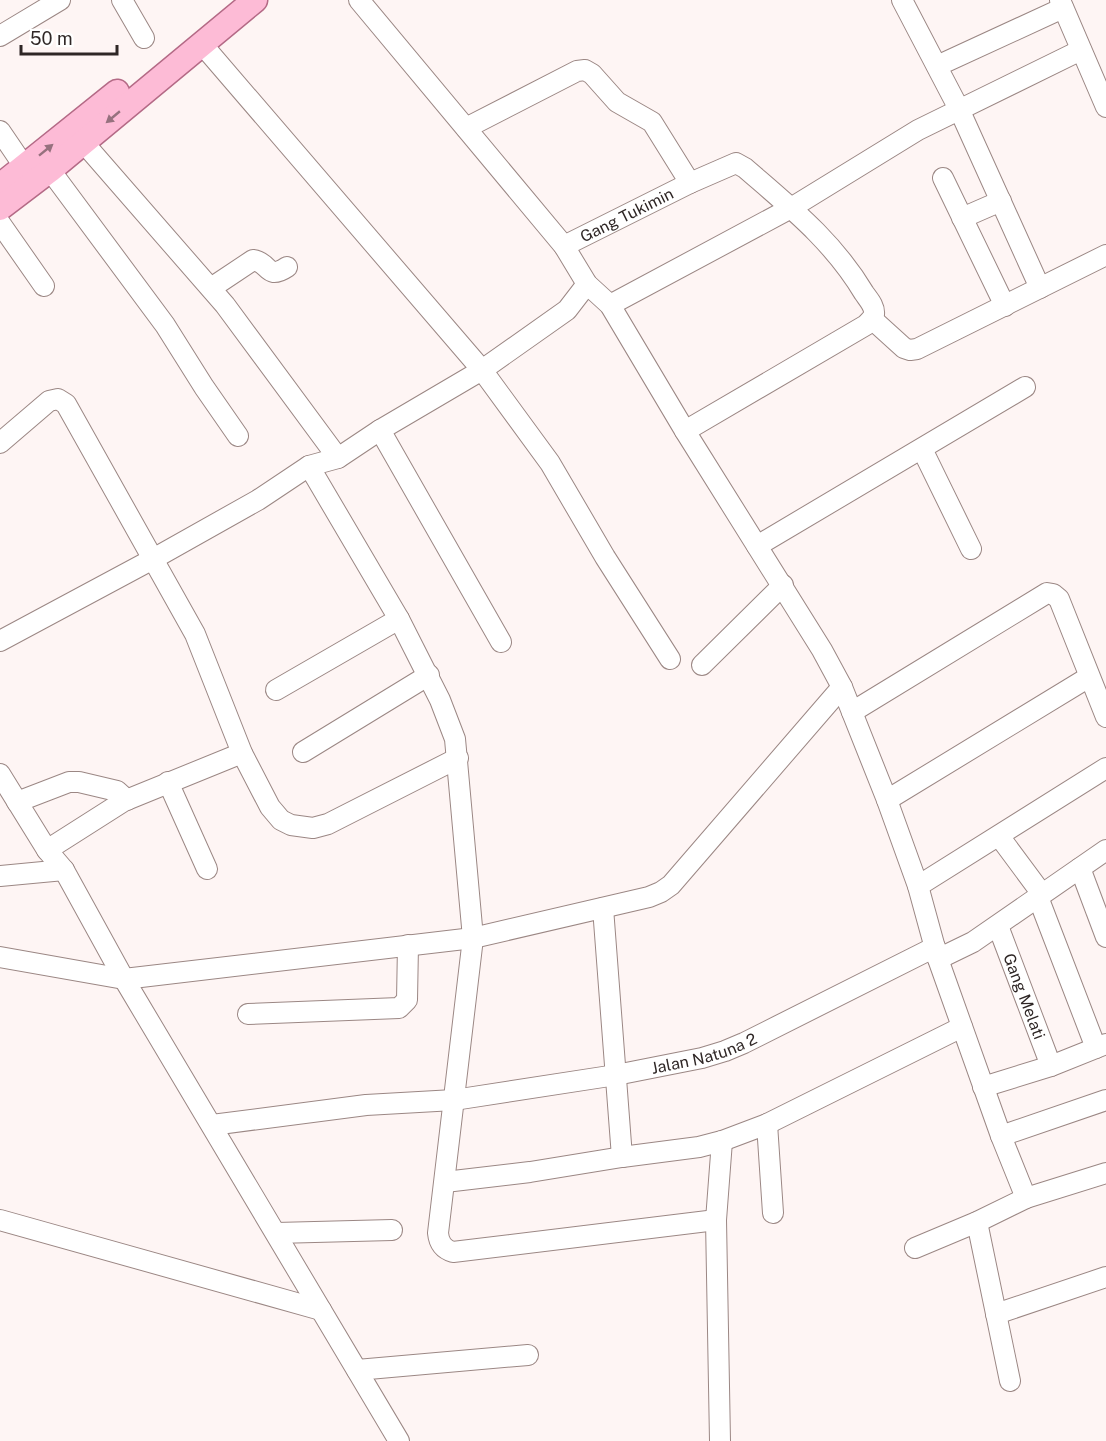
<svg xmlns="http://www.w3.org/2000/svg" width="1106" height="1441" font-family="'Public Sans',sans-serif">
<rect width="100%" height="100%" fill="#fef5f4"/>
<g fill="none" stroke-linecap="round" stroke-linejoin="round">
<g stroke="#9b8784" stroke-width="22">
<g id="minor">
<polyline points="122,0 144,38"/>
<polyline points="359,0 564,246 587,284 610,305 685,431 822,650 842,687 887,800 918,886 938,959 1001,1136 1026,1198 1106,1173"/>
<polyline points="902,0 959,109 1040,288"/>
<polyline points="1060,0 1106,107"/>
<polyline points="0,36 60,0"/>
<polyline points="201,43 482,370 550,463 605,557 670,659"/>
<polyline points="937,66 1063,8"/>
<polyline points="466,128 577,71 585,70 592,74 617,102 652,122 690,183"/>
<polyline points="0,131 32,178"/>
<polyline points="83,142 225,305 338,458"/>
<polyline points="50,170 165,325 204,387 238,436"/>
<polyline points="943,178 1005,306"/>
<polyline points="962,218 1001,201"/>
<polyline points="0,223 44,286"/>
<path id="s1" d="M564 246 690 183 736 163 745 168C790 207 833 241 864 293 868 299 875 306 874 314 873 319 869 321 866 325L685 431"/>
<path d="M211 288 253 260C270 262 266 281 287 267"/>
<polyline points="610,305 791,208 918,130 1081,50"/>
<polyline points="872,319 904,348 910,350 917,349 1106,255"/>
<polyline points="380,430 501,642"/>
<polyline points="0,443 49,401 58,399 66,404 195,634 242,753 270,807 281,820 291,825 313,828 328,824 458,758"/>
<polyline points="922,449 971,549"/>
<path d="M309 466 399 619 440 700 455 739 473 938 438 1233C439 1243 443 1249 453 1252L716 1220"/>
<polyline points="757,546 1025,387"/>
<polyline points="0,641 153,559 258,500 309,466 338,458 380,430 482,370 567,310 587,284"/>
<polyline points="702,665 783,585"/>
<polyline points="276,690 399,619"/>
<polyline points="852,712 1047,593 1053,594 1059,599 1106,717"/>
<polyline points="303,752 429,675"/>
<polyline points="0,774 47,850 64,870 124,979 399,1441"/>
<polyline points="168,782 207,869"/>
<polyline points="887,800 1089,677"/>
<polyline points="17,802 69,782 79,782 117,791 127,800"/>
<polyline points="999,836 1042,894"/>
<polyline points="47,850 124,801 242,753"/>
<polyline points="1080,868 1106,937"/>
<polyline points="0,876 64,870"/>
<polyline points="918,886 1106,768"/>
<polyline points="1038,897 1096,1048"/>
<polyline points="603,908 622,1157"/>
<path id="s2" d="M998 926 1051 1066"/>
<polyline points="0,957 124,979 473,938 649,897 661,892 671,885 842,687"/>
<polyline points="938,959 973,942 1106,850"/>
<polyline points="248,1014 399,1008 407,1000 408,945"/>
<polyline points="983,1087 1051,1066 1106,1044"/>
<polyline points="767,1124 773,1213"/>
<path id="s3" d="M212 1125 366 1105 454 1100 616 1075 702 1058 725 1051 744 1043 935 947"/>
<polyline points="1001,1136 1106,1100"/>
<polyline points="445,1182 530,1172 622,1157 699,1147 722,1141 767,1124 962,1027"/>
<polyline points="0,1220 321,1310"/>
<polyline points="977,1222 1010,1381"/>
<polyline points="276,1233 392,1230"/>
<polyline points="915,1248 977,1222 1026,1198"/>
<polyline points="996,1314 1106,1277"/>
<polyline points="357,1370 528,1355"/>
<polyline points="720,1441 716,1220 722,1141"/>
</g>
</g>
<g stroke="#b46a86" stroke-width="27">
<g id="major">
<polyline points="0,186 117,92"/>
<polyline points="0,208 50,170 255,0"/>
</g>
</g>
<use href="#minor" stroke="#fff" stroke-width="20"/>
<use href="#major" stroke="#fdbbd6" stroke-width="24"/>
</g>
<defs><path id="oneway-solid" d="M-6-.8H1V-3.2L6.5 0L1 3.2V.8H-6Z" transform="scale(1.5)"/></defs>
<g fill="#96717e">
<use href="#oneway-solid" transform="translate(113 117) rotate(140)"/>
<use href="#oneway-solid" transform="translate(46 150) rotate(-39)"/>
</g>
<g text-anchor="middle" dominant-baseline="central" stroke-width="5" stroke-linejoin="round" paint-order="stroke">
<g font-size="16" fill="#2f2726" stroke="#fff">
<text stroke="none"><textPath href="#s1" startOffset="70">Gang Tukimin</textPath></text>
<text stroke="none"><textPath href="#s2" startOffset="75">Gang Melati</textPath></text>
<text stroke="none"><textPath href="#s3" startOffset="498">Jalan Natuna 2</textPath></text>
</g>
</g>
<path d="M21 45v9h96v-9" fill="none" stroke="#2f2726" stroke-width="3"/>
<text x="30" y="45" font-size="18" fill="#2f2726" stroke="#ffffff" stroke-width="4.5" paint-order="stroke">50 m</text>
</svg>
